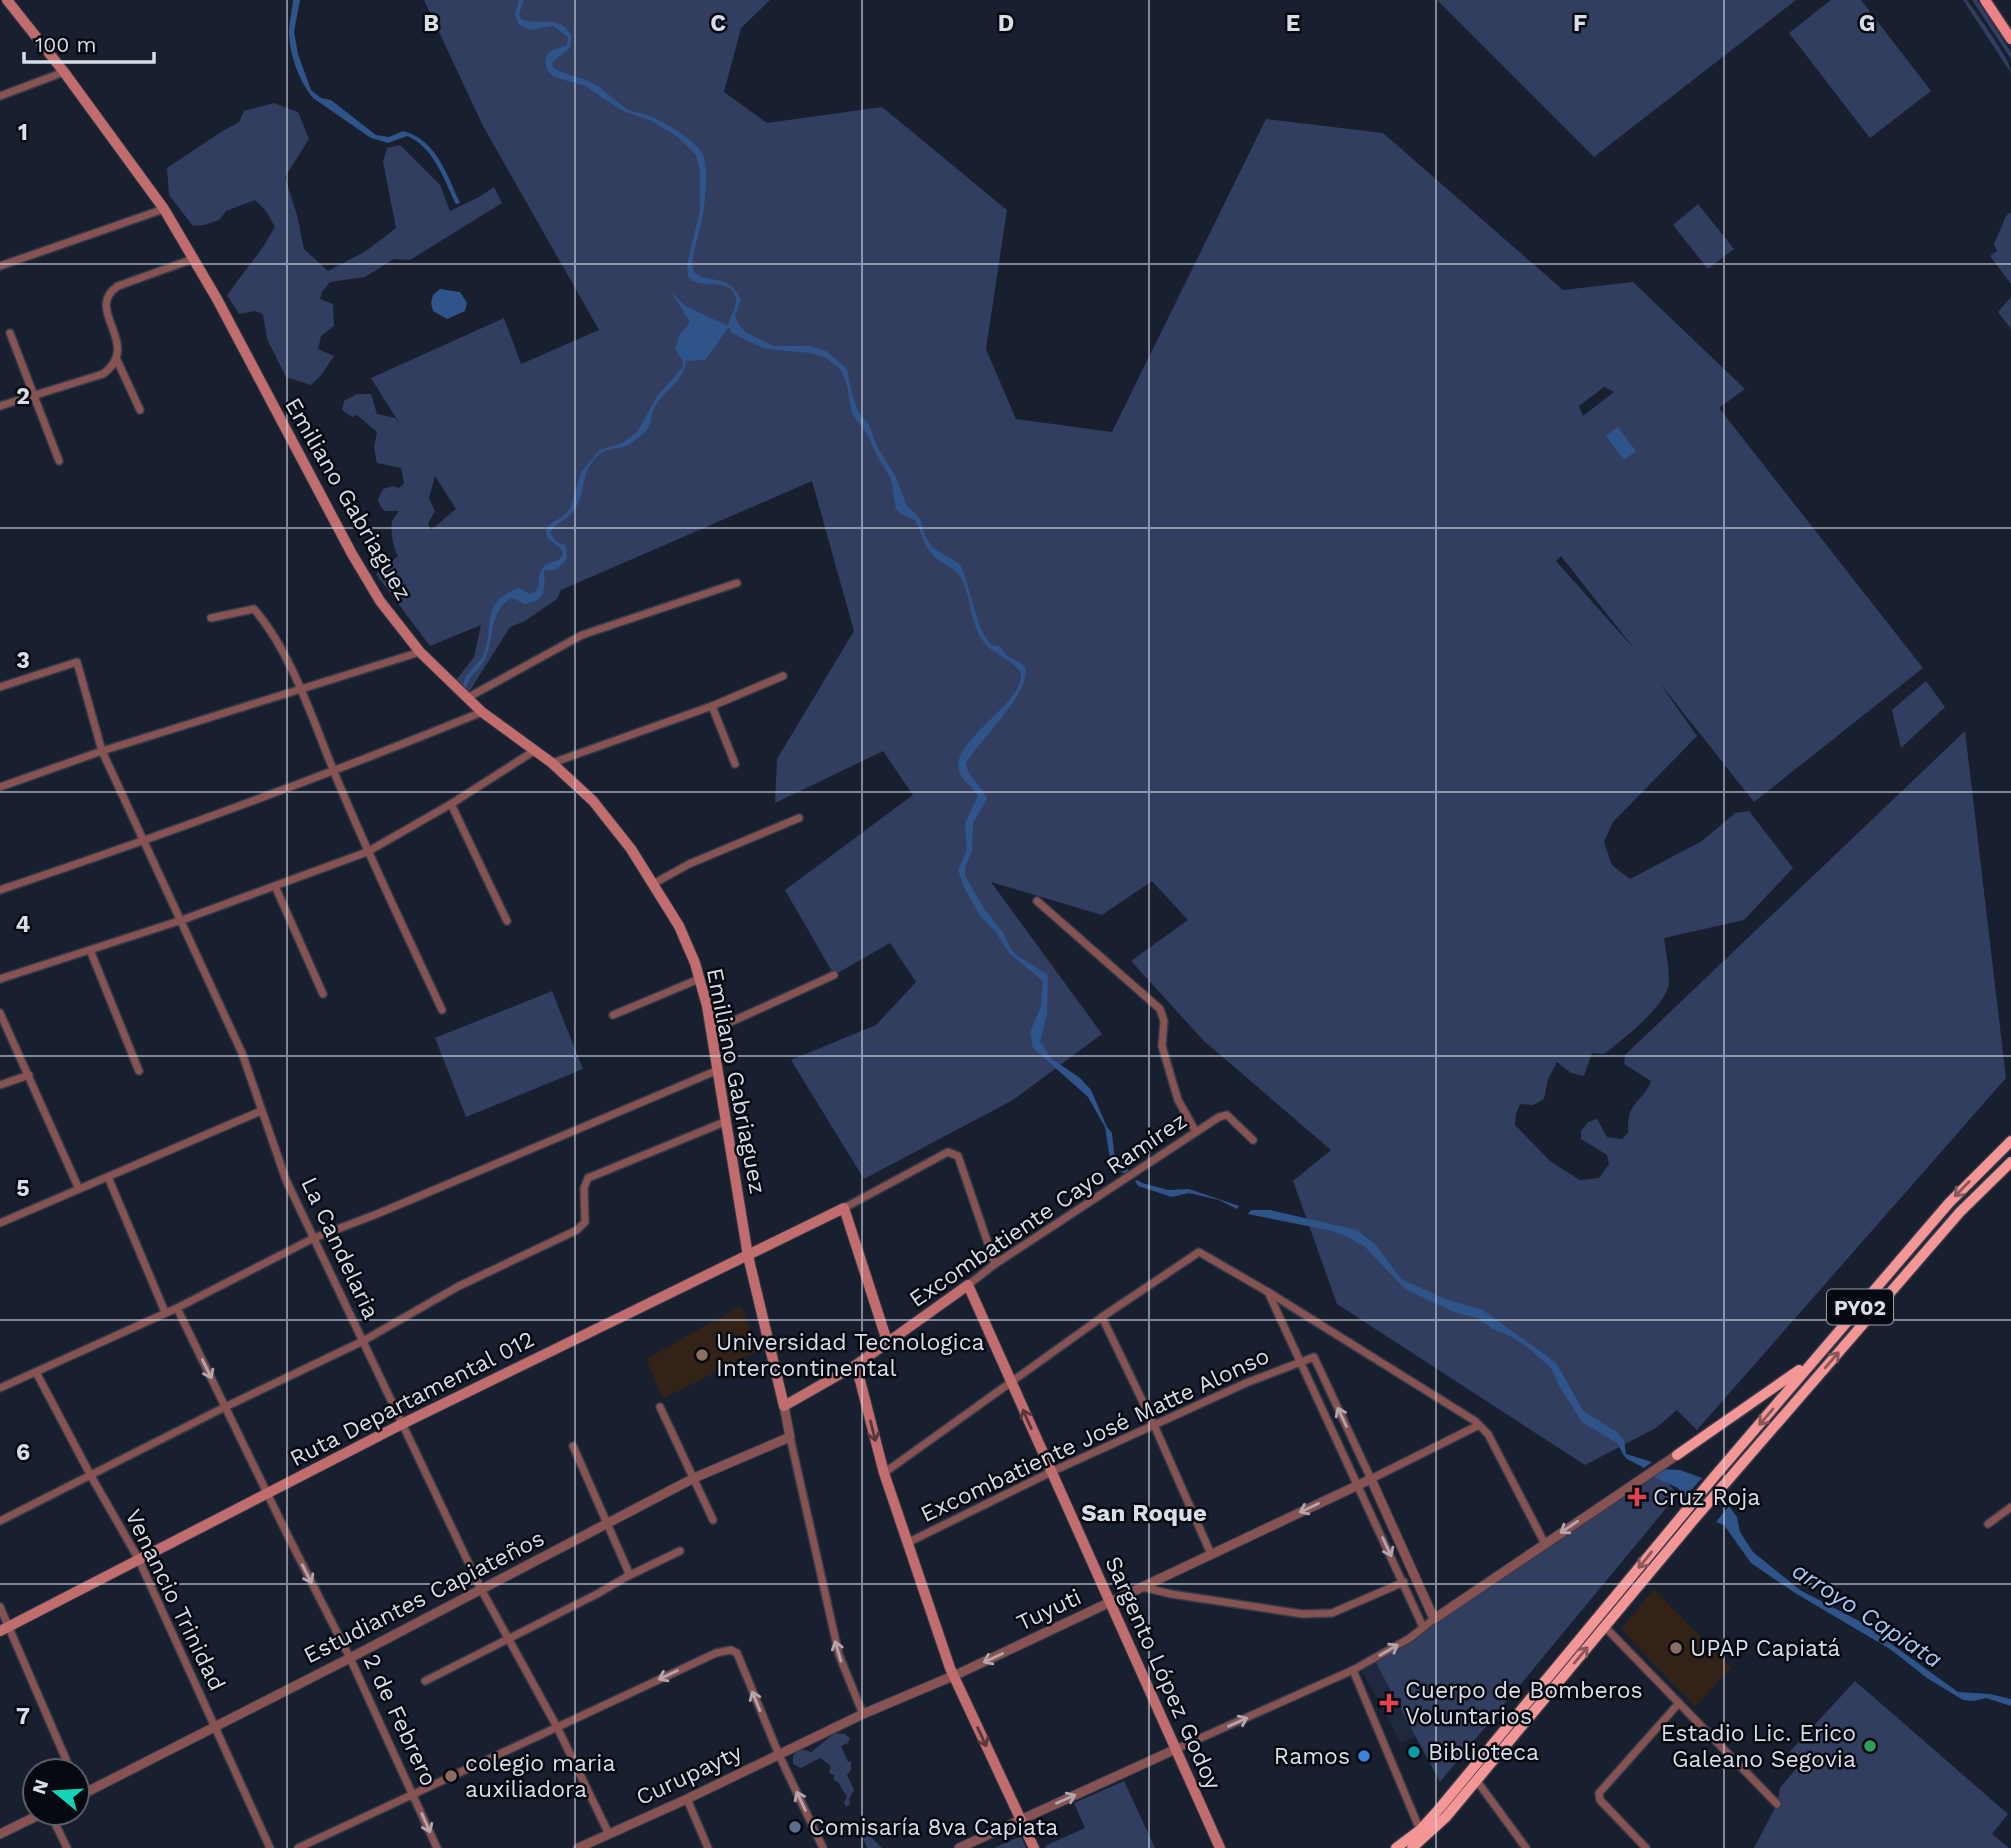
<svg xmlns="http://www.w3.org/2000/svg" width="2011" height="1848" font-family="'Work Sans',sans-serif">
<rect width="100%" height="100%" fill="#181f2f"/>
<polygon fill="#1f283e" points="1375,1661 1417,1735 1401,1743 1361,1670"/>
<g fill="#322218">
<polygon points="741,1306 759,1350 663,1399 646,1359"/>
<polygon points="1654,1589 1731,1668 1695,1707 1621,1629"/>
</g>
<g fill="#313e60" fill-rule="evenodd">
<path d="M424 0H770L741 28 724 92 767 123 882 107 1007 210 986 349 1016 419 1112 432 1266 119 1383 133 1563 290 1633 282 1745 389 1719 408 1923 668 1754 802 1659 682 1697 736 1613 822 1604 842 1612 865 1630 879 1702 841 1735 813 1749 811 1793 868 1744 920 1664 938C1666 952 1669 968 1669 982 1668 1005 1621 1041 1604 1054L1592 1053 1584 1076 1571 1073 1557 1062 1548 1079 1544 1099 1533 1105 1520 1104 1516 1114 1515 1125 1551 1162 1580 1180 1599 1178 1609 1164 1607 1155 1581 1139V1131L1588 1122 1597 1119 1607 1137 1622 1139 1628 1133C1627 1098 1642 1105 1651 1081L1624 1064 1625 1055 1965 731 2006 1078 1697 1430 1677 1410 1656 1428 1585 1465 1337 1304 1293 1181 1331 1150 1204 1041 1131 961 1188 920 1152 881 1102 915 991 882 1102 1034 1013 1100 864 1179 791 1060 876 1025 916 982 890 943 834 975 785 890 913 795 883 751 775 803 777 759 854 631 812 481 561 590 557 599 525 621 510 627 469 692 456 680 474 657 481 625 430 646 376 574 398 556C393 550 390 527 392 521 394 517 397 514 399 511H385L380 506 378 499 383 489 393 486 399 488 404 483 401 468 377 463 374 448 377 432 357 415 352 417 342 410 344 401 357 394H371L377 414 395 418 401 426 371 378 504 318 521 364 599 330 483 126ZM1604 387 1614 392 1583 416 1579 406ZM435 476 456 509 431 530 428 524 435 511 429 498ZM1561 556 1636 651 1556 561Z"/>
<polygon points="1437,0 1796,0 1594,157"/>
<polygon points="1831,0 1861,0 1931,91 1870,138 1789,33"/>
<path d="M1963 0H1967C1977 15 2011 59 2011 73Z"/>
<polygon points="1972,0 1977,0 2011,52 2011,59"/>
<polygon points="274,103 298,112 309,139 285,177 297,215 304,249 328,271 366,251 396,228 383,162 387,148 400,145 440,185 450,211 479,197 494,187 502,203 410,260 394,259 365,277 330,282 322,292 320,299 333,304 334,326 321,336 318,349 334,356 322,374 311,385 286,377 267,339 263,314 255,311 239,314 227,295 263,247 275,227 266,211 255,200 226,211 219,220 204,225 193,226 169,195 167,168 221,132 239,122 244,111"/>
<polygon points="1698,204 1734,249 1708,269 1673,225"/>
<polygon points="2011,212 2011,284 1990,256 1997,251 1994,244 2006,216"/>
<polygon points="2011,297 2011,329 1998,312"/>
<polygon points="1926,681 1945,707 1901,748 1892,710"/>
<polygon points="552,991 583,1069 466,1117 435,1038"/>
<polygon points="1660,1471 1677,1495 1440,1782 1375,1661"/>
<polygon points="1855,1681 2008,1814 1992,1834 2009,1848 1754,1848 1777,1804 1780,1788 1796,1769 1784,1758"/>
<polygon points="835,1733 845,1734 850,1738 848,1743 841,1746 848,1762 851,1761 851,1770 847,1775 854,1790 849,1799 850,1804 846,1807 844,1802 847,1797 838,1782 834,1780 834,1775 829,1773 831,1766 820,1758 801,1768 793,1764 793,1756 798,1748 811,1752"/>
<polygon points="1124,1781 1155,1848 1046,1848 1045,1846 1085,1828 1074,1803"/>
<polygon points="866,1821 874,1821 872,1838 882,1848 867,1848 863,1838 858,1834 859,1827"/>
<polygon points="1021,1836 1026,1848 994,1848"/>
</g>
<g fill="#2f5489">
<path d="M293 0H300L294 32 298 54 311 90 321 98 331 100 376 135 389 137 403 131C436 139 447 175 460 203L456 204C444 180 434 147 407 136L388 143 371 138 313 98C299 81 290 56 289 34 289 23 292 11 293 0Z"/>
<path d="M519 0H524L519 14 522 20C542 25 560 15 572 36L570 48 552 62 553 68C563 74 573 75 583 79 601 85 612 99 627 109 634 113 641 113 647 115 661 120 699 142 703 155 709 170 705 204 702 219 701 230 688 262 694 271 704 286 728 270 741 300L735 315 737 322 745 332 773 346H809L826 351 847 369 852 394 858 411 869 425 878 448 896 477 906 504 920 519 925 536 933 548 960 564C972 590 973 622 991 645L999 646 1006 655 1025 666C1032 693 980 739 966 763 968 778 982 785 987 799L973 823 972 851 965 868V876L985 910 1003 932 1010 948 1016 955 1048 975 1047 1014 1040 1042 1052 1059 1080 1078 1091 1090 1107 1127 1112 1133 1114 1153 1129 1171 1124 1174 1110 1159 1105 1127 1088 1097 1033 1048 1030 1032 1041 1006 1043 981 1009 953 995 931 980 916 965 889 958 870 967 850 965 823 978 796C973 787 962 781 959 771 950 741 1022 705 1021 675 1021 665 993 653 986 645 970 626 972 601 962 580 955 565 940 565 931 553 923 544 921 531 915 520L901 514 896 509 891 479 876 454 867 434 852 414 847 385 841 370 826 358 811 353 765 349 732 333 729 327 705 360 686 361C684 382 662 391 654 409 650 416 652 423 647 430 642 435 636 440 630 444 621 450 609 446 600 454 579 472 587 489 576 507 570 519 555 523 550 533L556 541 566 546 567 559 556 570H544C544 587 549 599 525 604L512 598C490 608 494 637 486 657 481 670 468 674 466 689L463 686C465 671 479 666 484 653 495 626 479 602 519 588L530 594C544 589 535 579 542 569 549 559 562 565 563 551L547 537 546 530 551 523 562 517 570 509 581 472 600 450 622 443 637 432 658 395 683 367V361L675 349 680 334 689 324V320L670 290 685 306 728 326C729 318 737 307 736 299 732 275 699 291 688 277L687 265 700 210V171L696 155 679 138 652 121 621 110 585 86 554 77 547 70 545 60 549 52 567 45 568 37 553 26 530 30 519 25 515 15Z"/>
<polygon points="440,289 460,292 467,303 465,311 447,319 433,311 431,303 433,295"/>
<polygon points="1618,427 1636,451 1624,460 1606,436"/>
<polygon points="1137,1180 1142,1183 1168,1190 1189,1189 1239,1206 1237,1209 1219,1200 1189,1193 1172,1197 1138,1186 1135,1181"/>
<path d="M1251 1210H1270L1357 1230 1376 1245 1401 1279 1448 1300 1483 1310 1547 1356 1557 1364 1583 1411 1618 1433 1624 1440 1626 1454 1652 1462 1644 1468C1627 1457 1627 1464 1618 1444L1582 1422 1559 1386 1552 1369 1526 1346 1512 1337 1493 1329 1477 1318 1454 1312 1405 1289 1365 1247 1350 1238 1333 1231 1248 1214Z"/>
<polygon points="1661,1469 1680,1470 1702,1478 1684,1498 1678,1488 1650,1475"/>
<polygon points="1729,1506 1737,1517 1740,1532 1753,1552 1800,1590 1861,1622 1958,1692 1990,1694 2011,1699 2011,1706 1986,1698 1974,1701 1963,1700 1927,1678 1890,1649 1795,1593 1751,1563 1724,1525 1716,1522"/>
</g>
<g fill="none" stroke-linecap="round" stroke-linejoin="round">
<g stroke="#333a49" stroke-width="10">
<g id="minor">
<polyline points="0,96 64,72"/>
<polyline points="0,266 164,209"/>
<polyline points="10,333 59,461"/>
<polyline points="117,360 140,410"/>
<path d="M0 406 103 374C144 344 82 310 118 286L193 259"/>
<path d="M211 618 254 609C295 656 317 734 342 791 373 865 408 937 442 1010"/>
<polyline points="0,687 77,662 102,751 242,1053 286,1180 481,1589 557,1727 609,1834"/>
<polyline points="467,698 582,635 737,583"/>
<polyline points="712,706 735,764"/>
<polyline points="552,763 712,706 783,676"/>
<polyline points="0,787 102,751 420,652"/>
<polyline points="451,804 507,921"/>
<polyline points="653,884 689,864 799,818"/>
<polyline points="275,886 323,994"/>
<path d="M0 890C163 835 323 777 482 712"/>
<polyline points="1037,901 1160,1009 1164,1021 1162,1046 1178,1100 1196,1132"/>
<polyline points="90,950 139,1071"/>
<polyline points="0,979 182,920 367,852 451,804 534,751"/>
<polyline points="0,1013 79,1189"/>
<polyline points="613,1015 699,979"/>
<polyline points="711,1031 834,975"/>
<polyline points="0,1085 29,1075"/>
<polyline points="108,1177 165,1312"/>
<polyline points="844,1208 948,1152 958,1156 995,1264"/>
<polyline points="0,1223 261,1111"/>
<polyline points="968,1285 995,1264 1219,1117 1227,1115 1253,1140"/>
<polyline points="1268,1292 1423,1627"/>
<polyline points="177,1308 286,1532 350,1658 437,1848"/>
<polyline points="1102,1317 1154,1425 1211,1554"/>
<polyline points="36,1372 91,1476 138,1558 270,1848"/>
<polyline points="0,1388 177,1308 314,1238 377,1214 718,1070"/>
<polyline points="660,1407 713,1520"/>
<polyline points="790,1437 839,1655 863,1714"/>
<polyline points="884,1473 1102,1317 1199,1252 1268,1292 1475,1421 1488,1434 1545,1544"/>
<polyline points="0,1521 225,1407 363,1341 459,1286 577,1230 585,1222 584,1188 588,1178 727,1121"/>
<polyline points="1988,1524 2011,1507"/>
<polyline points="907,1543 1051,1472 1246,1383 1314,1357 1371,1479 1479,1425"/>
<polyline points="628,1576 680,1551"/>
<polyline points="1142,1587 1171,1594 1303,1614 1332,1613 1404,1582"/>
<polyline points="0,1607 71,1771"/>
<polyline points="1605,1627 1777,1804"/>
<polyline points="1353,1670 1420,1830"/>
<polyline points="425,1681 597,1594 628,1576 628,1571 573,1446"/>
<polyline points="1176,1749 1353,1670 1410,1638 1434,1619"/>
<polyline points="1477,1781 1526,1848"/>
<polyline points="77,1784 81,1795"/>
<polyline points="687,1799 708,1848"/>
<polyline points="50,1813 67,1848"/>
<polyline points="298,1848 716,1653 731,1650 737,1653 779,1755 823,1848"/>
<polyline points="1646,1848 1600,1800 1599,1793 1679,1703"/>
</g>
</g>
<g stroke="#333a49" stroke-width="11">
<g id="tertiary">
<polyline points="77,1797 350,1658 694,1478 790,1437 784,1406"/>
<polyline points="0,1834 43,1813"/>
<polyline points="578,1848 687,1799 863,1714 960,1673 1371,1479 1434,1619 1677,1455"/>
<polyline points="959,1848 1176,1749"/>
</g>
</g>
<g stroke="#333a49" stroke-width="12">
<g id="secondary">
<polyline points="7,0 64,72 164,209 217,299 352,554 380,601 420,652 482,712 552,763 593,801 631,849 679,926 695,963 707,1006 748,1256 784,1406 856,1365 968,1285 1220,1848"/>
<polyline points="856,1365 884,1473 950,1668 1034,1848"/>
<polyline points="0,1631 402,1424 844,1208 888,1344"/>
</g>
</g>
<g stroke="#333a49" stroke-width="13">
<polyline id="primary" points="1985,0 2011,39"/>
</g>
<g stroke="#333a49" stroke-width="13">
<g id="trunk">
<polyline points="1677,1455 1799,1370"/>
<polyline points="1396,1848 1420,1830 1439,1809 1714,1477 1949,1203 2011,1141"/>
<polyline points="1412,1848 1446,1817 1696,1517 1960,1212 2011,1162"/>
</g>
</g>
<use href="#minor" stroke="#865252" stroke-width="7"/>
<use href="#tertiary" stroke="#865252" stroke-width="9"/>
<use href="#secondary" stroke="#c16d6e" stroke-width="10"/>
<use href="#primary" stroke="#ef8284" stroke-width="10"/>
<use href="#trunk" stroke="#f49696" stroke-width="10"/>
</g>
<defs><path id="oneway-shaft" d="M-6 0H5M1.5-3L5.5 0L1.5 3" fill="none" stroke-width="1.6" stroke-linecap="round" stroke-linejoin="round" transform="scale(1.75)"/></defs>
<g stroke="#89575a">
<use href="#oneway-shaft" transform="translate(1962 1189) rotate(134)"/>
<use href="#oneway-shaft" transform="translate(1832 1360) rotate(-49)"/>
<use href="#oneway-shaft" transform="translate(1766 1417) rotate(131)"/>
<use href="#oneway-shaft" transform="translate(1645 1560) rotate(129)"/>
<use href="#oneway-shaft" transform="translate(1581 1655) rotate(-50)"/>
</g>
<g stroke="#b7a5ac">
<use href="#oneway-shaft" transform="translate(207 1369) rotate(64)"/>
<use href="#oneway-shaft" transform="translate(1342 1417) rotate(-115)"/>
<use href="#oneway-shaft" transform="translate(1309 1508) rotate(155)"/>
<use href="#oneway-shaft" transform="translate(1569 1527) rotate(146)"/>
<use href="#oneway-shaft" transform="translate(1387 1547) rotate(65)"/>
<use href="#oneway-shaft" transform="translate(307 1574) rotate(63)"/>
<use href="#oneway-shaft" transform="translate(1389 1650) rotate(-30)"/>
<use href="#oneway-shaft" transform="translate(838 1651) rotate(-106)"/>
<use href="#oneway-shaft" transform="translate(993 1658) rotate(155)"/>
<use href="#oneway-shaft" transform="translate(668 1675) rotate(155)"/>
<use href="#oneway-shaft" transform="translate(756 1701) rotate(-112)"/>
<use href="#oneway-shaft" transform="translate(1238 1722) rotate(-24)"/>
<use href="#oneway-shaft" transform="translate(1066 1799) rotate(-24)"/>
<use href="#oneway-shaft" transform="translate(801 1801) rotate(-115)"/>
<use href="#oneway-shaft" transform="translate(426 1823) rotate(66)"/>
</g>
<g stroke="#5a363a">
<use href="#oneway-shaft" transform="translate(1027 1419) rotate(-114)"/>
<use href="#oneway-shaft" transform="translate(873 1431) rotate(76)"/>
<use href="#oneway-shaft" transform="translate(982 1737) rotate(65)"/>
</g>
<path fill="none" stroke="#d8dde8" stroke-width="2" stroke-opacity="0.55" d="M287 0V1848M575 0V1848M862 0V1848M1149 0V1848M1436 0V1848M1724 0V1848M0 264H2011M0 528H2011M0 792H2011M0 1056H2011M0 1320H2011M0 1584H2011"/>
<g fill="#8d6e63" stroke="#060910" stroke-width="2.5">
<circle cx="702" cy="1355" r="7"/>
<circle cx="1676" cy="1648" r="7"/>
<circle cx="451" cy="1776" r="7"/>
</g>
<g fill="#e0444e" stroke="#060910" stroke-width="2.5">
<path d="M1633.5 1486.5h7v7h7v7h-7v7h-7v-7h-7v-7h7z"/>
<path d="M1385.5 1692.5h7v7h7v7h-7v7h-7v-7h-7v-7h7z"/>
</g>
<circle fill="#2e9e5b" stroke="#060910" stroke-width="2.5" cx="1870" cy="1746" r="7"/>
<circle fill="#0f9aa8" stroke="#060910" stroke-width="2.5" cx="1414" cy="1752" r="7"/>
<circle fill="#3f7fe0" stroke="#060910" stroke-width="2.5" cx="1364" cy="1756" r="7"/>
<circle fill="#5c6f8a" stroke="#060910" stroke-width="2.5" cx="795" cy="1827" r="7"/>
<g text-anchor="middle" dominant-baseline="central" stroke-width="5" stroke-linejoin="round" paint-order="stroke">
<rect fill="#060910" stroke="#999da7" stroke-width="2" x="1827" y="1289.5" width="66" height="35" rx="5"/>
<g font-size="21" font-weight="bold" fill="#d8dde8">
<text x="1860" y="1307">PY02</text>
</g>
<g font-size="23" fill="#d8dde8" stroke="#060910">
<text transform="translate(348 499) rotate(60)">Emiliano Gabriaguez</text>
<text transform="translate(736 1081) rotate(79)">Emiliano Gabriaguez</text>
<text transform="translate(1048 1210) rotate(-34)">Excombatiente Cayo Ramírez</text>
<text transform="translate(340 1248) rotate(65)">La Candelaria</text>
<text transform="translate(412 1399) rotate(-27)">Ruta Departamental 012</text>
<text transform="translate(1095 1435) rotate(-25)">Excombatiente José Matte Alonso</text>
<text transform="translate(424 1597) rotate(-27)">Estudiantes Capiateños</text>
<text transform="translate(175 1600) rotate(64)">Venancio Trinidad</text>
<text transform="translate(1049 1610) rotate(-25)">Tuyuti</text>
<text transform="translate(1163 1673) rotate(66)">Sargento López Godoy</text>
<text transform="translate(400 1720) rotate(65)">2 de Febrero</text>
<text transform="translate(689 1775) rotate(-25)">Curupayty</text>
</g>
<g font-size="23" fill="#d8dde8" stroke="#060910" text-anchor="start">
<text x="716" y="1342">Universidad Tecnologica<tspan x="716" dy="26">Intercontinental</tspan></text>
<text x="1653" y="1497">Cruz Roja</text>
<text x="1690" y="1648">UPAP Capiatá</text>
<text x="1405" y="1690">Cuerpo de Bomberos<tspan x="1405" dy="26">Voluntarios</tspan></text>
<text x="1856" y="1733" text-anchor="end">Estadio Lic. Erico<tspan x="1856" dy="26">Galeano Segovia</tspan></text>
<text x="1428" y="1752">Biblioteca</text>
<text x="1350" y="1756" text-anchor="end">Ramos</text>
<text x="465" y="1763">colegio maria<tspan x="465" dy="26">auxiliadora</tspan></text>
<text x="809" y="1827">Comisaría 8va Capiata</text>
</g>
<g font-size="24" font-weight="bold" fill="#d8dde8" stroke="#060910">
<text x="1144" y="1513">San Roque</text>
</g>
<g font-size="24" font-style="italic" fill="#a8c9f8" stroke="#060910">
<text transform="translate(1867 1615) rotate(33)">arroyo Capiata</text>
</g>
</g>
<g font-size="23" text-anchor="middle" font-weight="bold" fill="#d8dde8" stroke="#060910" stroke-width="5" stroke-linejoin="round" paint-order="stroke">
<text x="431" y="31">B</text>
<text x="718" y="31">C</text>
<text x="1006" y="31">D</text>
<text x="1293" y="31">E</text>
<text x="1580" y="31">F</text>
<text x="1867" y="31">G</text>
<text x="23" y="140">1</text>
<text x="23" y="404">2</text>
<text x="23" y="668">3</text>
<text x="23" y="932">4</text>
<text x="23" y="1196">5</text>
<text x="23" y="1460">6</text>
<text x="23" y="1724">7</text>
</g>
<g transform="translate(56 1792) rotate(288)"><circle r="33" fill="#060910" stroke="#5a5e66" stroke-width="2"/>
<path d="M0-5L12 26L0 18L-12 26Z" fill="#12d5b4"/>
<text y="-10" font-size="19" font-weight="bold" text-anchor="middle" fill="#d8dde8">N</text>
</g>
<path d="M24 52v10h130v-10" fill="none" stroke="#d8dde8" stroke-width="3.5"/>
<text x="35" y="52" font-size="21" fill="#d8dde8" stroke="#060910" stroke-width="5" paint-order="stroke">100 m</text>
</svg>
